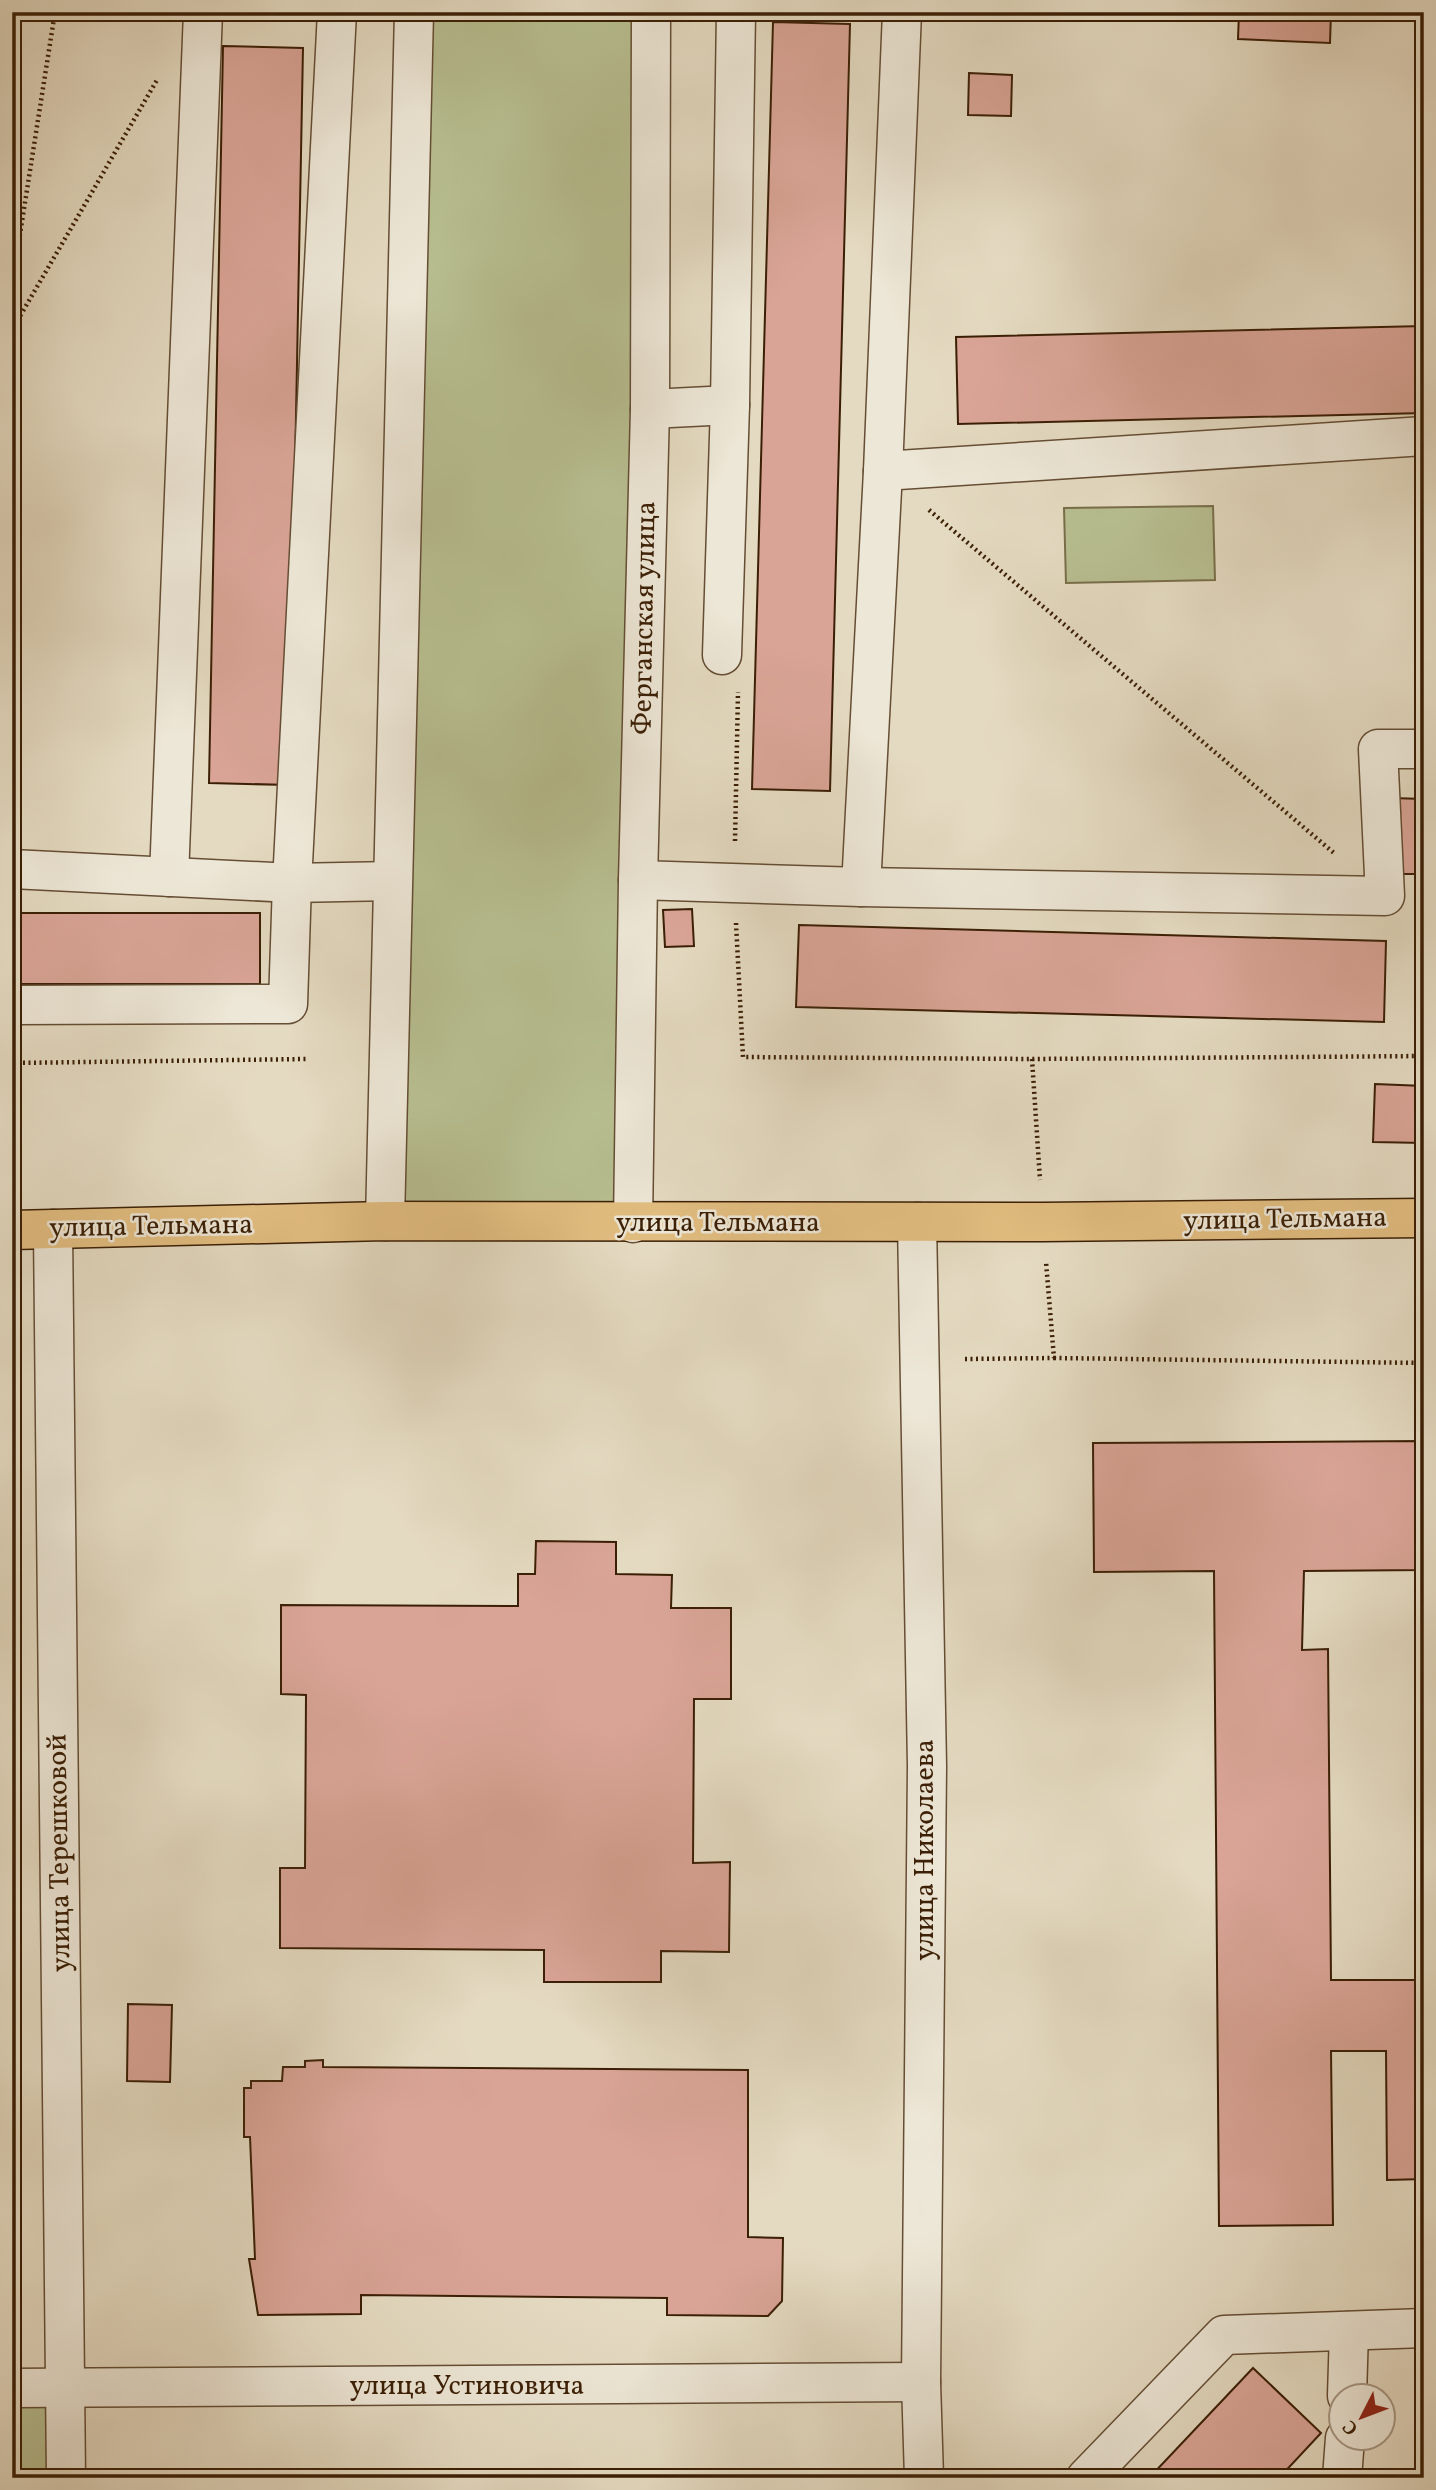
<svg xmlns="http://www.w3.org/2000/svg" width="1436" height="2490" font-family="Vollkorn,serif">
<rect width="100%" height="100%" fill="#e4dac1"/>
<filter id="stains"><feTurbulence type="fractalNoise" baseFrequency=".00286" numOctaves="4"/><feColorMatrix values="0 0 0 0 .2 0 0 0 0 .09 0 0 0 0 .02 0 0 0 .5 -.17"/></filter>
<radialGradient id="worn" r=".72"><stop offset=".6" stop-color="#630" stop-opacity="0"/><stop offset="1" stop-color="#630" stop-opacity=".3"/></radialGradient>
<g fill="#b7be90" stroke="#796e4a" stroke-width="2">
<polygon points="414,12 651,12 633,1223 385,1221"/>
<polygon points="1213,506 1215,580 1066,583 1064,508"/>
<polygon points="12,2388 67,2388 66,2478 12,2478"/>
</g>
<g fill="#d9a496" stroke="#3b1f05" stroke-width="2">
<polygon points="1239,12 1331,12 1330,43 1238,39"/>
<polygon points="773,22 850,24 830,791 752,789"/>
<polygon points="223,46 303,48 289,785 209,783"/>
<polygon points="969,73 1012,75 1011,116 968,115"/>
<polygon points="1424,326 1424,413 958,424 956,337"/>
<polygon points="1392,798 1424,799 1424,874 1392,874"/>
<polygon points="692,909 694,946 665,947 663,910"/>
<rect x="12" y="913" width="248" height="71"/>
<polygon points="799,925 1386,941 1384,1022 796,1007"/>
<polygon points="1375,1084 1424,1086 1424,1143 1373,1142"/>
<polygon points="1424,1441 1424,1570 1304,1571 1302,1650 1328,1649 1331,1980 1424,1980 1424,2179 1387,2180 1386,2051 1331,2051 1333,2225 1219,2226 1214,1571 1094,1572 1093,1443"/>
<polygon points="536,1541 616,1542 616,1574 672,1575 671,1608 731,1608 731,1699 694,1699 693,1863 730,1862 729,1952 661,1951 661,1982 544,1982 544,1950 280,1948 280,1868 305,1868 306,1695 281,1694 281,1605 518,1606 518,1574 535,1574"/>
<polygon points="128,2004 172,2005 170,2082 127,2081"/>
<polygon points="323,2060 323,2067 748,2070 748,2237 783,2238 782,2301 768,2316 667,2315 667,2298 361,2295 361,2314 258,2315 249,2259 255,2259 250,2137 244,2137 244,2088 251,2088 251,2081 282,2081 283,2067 305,2067 305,2061"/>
<polygon points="1253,2368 1321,2433 1279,2478 1149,2478"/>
</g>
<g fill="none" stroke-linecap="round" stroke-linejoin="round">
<g stroke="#654e34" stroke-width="41">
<g id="minor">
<polyline points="902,12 883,471 1424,436"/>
<polyline points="650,409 730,405"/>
<polyline points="722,655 730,405 736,12"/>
<polyline points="12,869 292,883 392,881"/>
<polyline points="169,877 203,12"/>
<polyline points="638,880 861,887 1385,896 1378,749 1424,749"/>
<polyline points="861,887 883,471"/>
<polyline points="12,1005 288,1004 292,883 337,12"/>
<polyline points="385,1221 414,12"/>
<polyline points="917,1222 927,1766 921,2382 924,2478"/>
<polyline points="633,1223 638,880 650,409 651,12"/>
<polyline points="53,1229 66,2478"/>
<polyline points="12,2388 921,2382"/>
<polyline points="1347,2396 1349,2331"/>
<polyline points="1086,2478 1224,2335 1424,2328"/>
<polyline points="1342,2478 1345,2438"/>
</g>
</g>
<g stroke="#3b1f05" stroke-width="41">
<polyline id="major" points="12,1230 385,1221 1043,1222 1424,1218"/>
</g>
<g stroke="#3b1f05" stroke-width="4.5" stroke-dasharray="2 3.5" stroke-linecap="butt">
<polyline points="12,285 55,12"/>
<polyline points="12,330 157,80"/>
<polyline points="929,510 1334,853"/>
<polyline points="735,841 738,692"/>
<polyline points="736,923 743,1057 1032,1059 1424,1056"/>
<polyline points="1032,1059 1040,1180"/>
<polyline points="12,1063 307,1059"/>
<polyline points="1054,1358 1424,1363"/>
<polyline points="965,1359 1054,1358 1046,1262"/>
</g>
<use href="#minor" stroke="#ede7d7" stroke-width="38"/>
<use href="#major" stroke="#e2bd80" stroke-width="38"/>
</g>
<g text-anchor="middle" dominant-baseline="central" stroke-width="5" stroke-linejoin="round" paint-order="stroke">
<g font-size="28" fill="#3b1f05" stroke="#ede7d7">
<text transform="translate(645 618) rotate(-89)">Ферганская улица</text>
<text transform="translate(1285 1220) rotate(-1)">улица Тельмана</text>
<text x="718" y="1223">улица Тельмана</text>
<text transform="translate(151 1227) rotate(-1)">улица Тельмана</text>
<text transform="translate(925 1850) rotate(-90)">улица Николаева</text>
<text transform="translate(60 1853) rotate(-91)">улица Терешковой</text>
<text x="467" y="2386">улица Устиновича</text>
</g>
</g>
<rect width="1436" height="2490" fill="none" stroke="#e4dac1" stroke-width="42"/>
<rect x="14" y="14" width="1408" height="2462" fill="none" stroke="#3b1f05" stroke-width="3.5"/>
<rect x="21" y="21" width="1394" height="2448" fill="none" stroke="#3b1f05" stroke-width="2"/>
<g transform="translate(1362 2417) rotate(228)"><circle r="33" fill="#ede7d7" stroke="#a69783" stroke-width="2"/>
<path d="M0-5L12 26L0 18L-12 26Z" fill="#8f2418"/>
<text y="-10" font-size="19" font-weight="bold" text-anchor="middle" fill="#3b1f05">С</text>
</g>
<rect width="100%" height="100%" filter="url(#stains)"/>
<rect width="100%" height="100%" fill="url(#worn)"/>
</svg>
